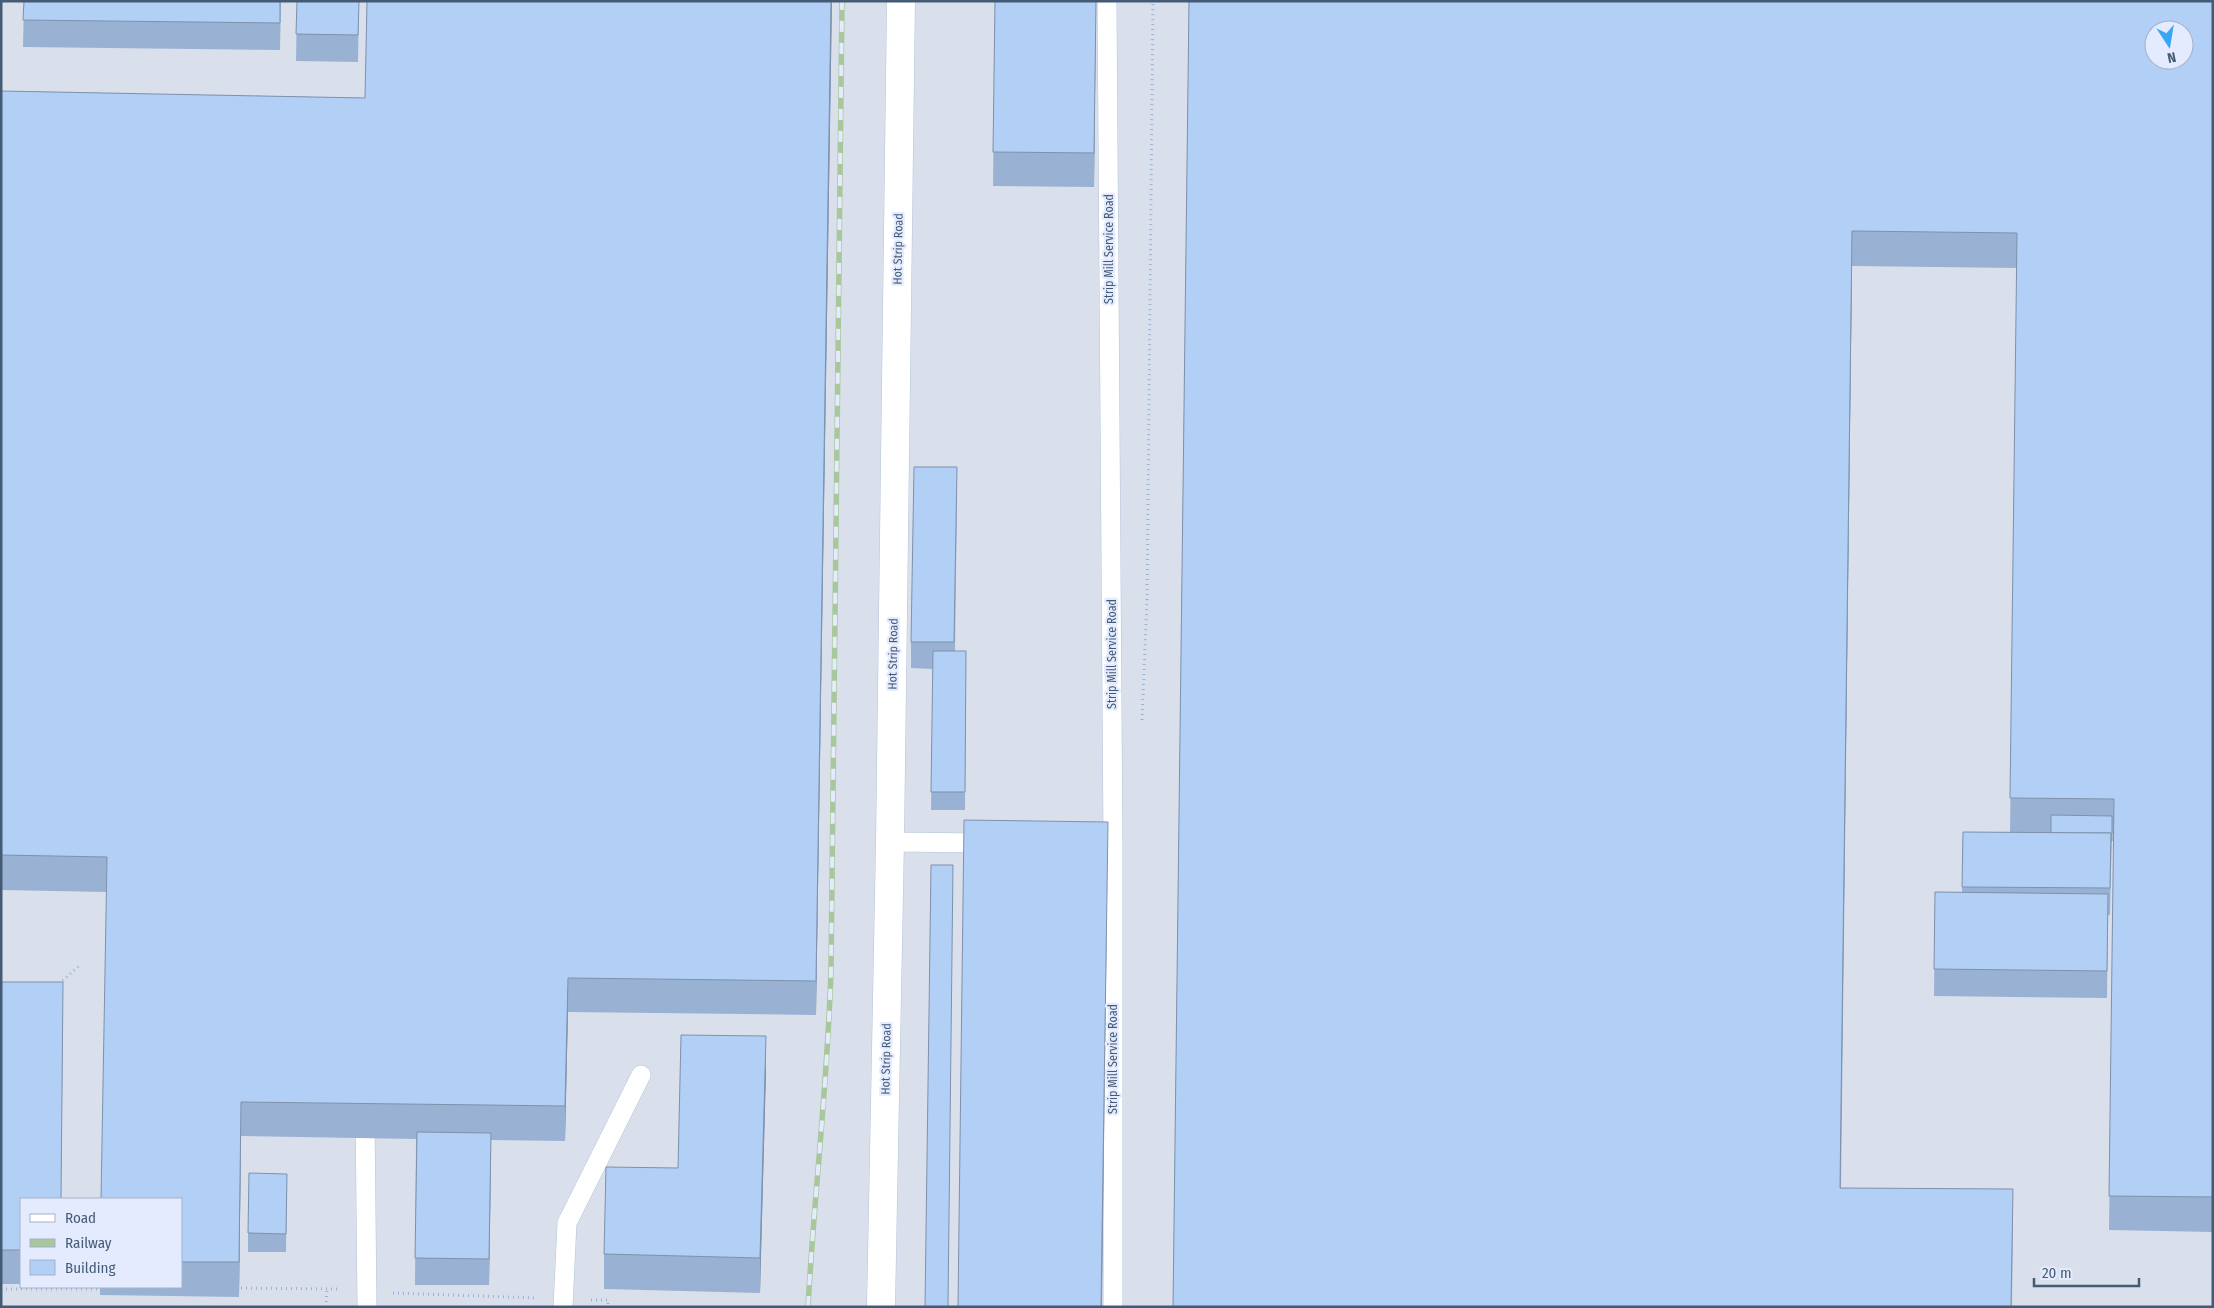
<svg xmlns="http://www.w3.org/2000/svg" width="2214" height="1308" font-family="'Fira Sans Condensed',sans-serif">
	<rect width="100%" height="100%" fill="#dde4fe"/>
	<!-- industrial -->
	<path fill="#dae0eb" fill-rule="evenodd" d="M 1,1 L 2213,1 L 2213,1307 L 1,1307 ZM 2154,30 L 2184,30 L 2184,60 L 2154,60 ZM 21,1199 L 181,1199 L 181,1287 L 21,1287 Z"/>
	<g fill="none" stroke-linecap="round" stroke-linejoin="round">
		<!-- service casing -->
		<g stroke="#b4c2dd" stroke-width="20">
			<g id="service">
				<path d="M 1107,1 L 1113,844 L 1113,1307"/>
				<path d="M 890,842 L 989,843"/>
				<path d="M 365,1113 L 367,1307"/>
				<path d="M 563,1307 L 567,1223 L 641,1075"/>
			</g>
		</g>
		<!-- minor casing -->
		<g stroke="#b4c2dd" stroke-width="29">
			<path id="minor" d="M 881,1307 L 890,842 L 901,1"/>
		</g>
		<!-- path -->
		<g stroke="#96b3da" stroke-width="3" stroke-dasharray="1 4" stroke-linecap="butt">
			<path d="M 1142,720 L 1147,600 L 1153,1"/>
			<path d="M 59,984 L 81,964"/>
			<path d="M 236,1288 L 340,1289"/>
			<path d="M 1,1289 L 105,1289"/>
			<path d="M 393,1293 L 537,1298"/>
			<path d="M 591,1300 L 608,1300 L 608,1307"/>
			<path d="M 326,1307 L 327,1288"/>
		</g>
		<!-- service -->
		<use href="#service" stroke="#fff" stroke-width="19"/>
		<!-- minor -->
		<use href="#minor" stroke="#fff" stroke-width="28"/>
		<!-- rail casing -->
		<g stroke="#a8c79c" stroke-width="5.5">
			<path id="rail" d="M 808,1307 C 814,1194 828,1082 831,969 L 842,1"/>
		</g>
		<!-- rail -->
		<use href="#rail" stroke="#e5ebff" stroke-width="4" stroke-dasharray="11" stroke-linecap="butt"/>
	</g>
	<!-- wall -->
	<g fill="#99b2d4">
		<path d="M 24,1 L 281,1 L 280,50 L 23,47 Z"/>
		<path d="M 297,1 L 359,1 L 358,62 L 296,61 Z"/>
		<path d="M 832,1 L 816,1015 L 568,1012 L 565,1141 L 491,1140 L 489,1285 L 415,1285 L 416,1139 L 241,1136 L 239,1297 L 100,1295 L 100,1287 L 181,1287 L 181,1199 L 106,892 L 1,890 L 1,91 L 365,98 Z"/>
		<path d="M 995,1 L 1096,1 L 1094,187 L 993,186 Z"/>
		<path d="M 1189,1 L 2213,1 L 2213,1232 L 2109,1230 L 2114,833 L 2112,833 L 2110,915 L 2108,915 L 2107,998 L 1934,996 L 1935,892 L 1962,893 L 1963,832 L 2010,832 L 2017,268 L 1852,266 L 1841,1188 L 2013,1224 L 2012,1307 L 1173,1307 Z"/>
		<path d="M 957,494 L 955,651 L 966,651 L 965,810 L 931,810 L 933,669 L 911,668 L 911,642 Z"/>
		<path d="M 1,982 L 63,1017 L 61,1199 L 21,1199 L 21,1284 L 1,1284 Z"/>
		<path d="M 766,1071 L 760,1293 L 604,1289 L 604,1254 L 678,1168 Z"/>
		<path d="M 287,1174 L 286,1252 L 248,1252 L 248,1233 Z"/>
	</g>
	<!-- shaded-wall -->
	<g fill="#7d91ac">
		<path d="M 831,1 L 832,1 L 816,1015 L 816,981 Z"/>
		<path d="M 1096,1 L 1094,187 L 1094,153 Z"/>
		<path d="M 1852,231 L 1852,266 L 1840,1223 L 1840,1188 Z"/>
		<path d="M 1108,822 L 1102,1307 L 1101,1307 Z"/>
		<path d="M 568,978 L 568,1012 L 565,1141 L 565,1106 Z"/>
		<path d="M 766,1036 L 766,1071 L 760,1293 L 760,1258 Z"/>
		<path d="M 241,1102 L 241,1136 L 239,1297 L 239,1262 Z"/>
		<path d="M 491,1133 L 491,1160 L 489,1285 L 489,1259 Z"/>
	</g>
	<!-- building -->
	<g fill="#b2cff6" stroke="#7d91ac" fill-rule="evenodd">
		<path d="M 24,1 L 280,1 L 280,23 L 23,20 Z"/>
		<path d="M 297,1 L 359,1 L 358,35 L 296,34 Z"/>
		<path d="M 367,1 L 831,1 L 816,981 L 568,978 L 565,1106 L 241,1102 L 239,1262 L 181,1262 L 181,1199 L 101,1199 L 107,857 L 1,855 L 1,91 L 365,98 Z"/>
		<path d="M 995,1 L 1096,1 L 1094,153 L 993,152 Z"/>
		<path d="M 1189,1 L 2213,1 L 2213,1197 L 2109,1196 L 2114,799 L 2010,798 L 2017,233 L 1852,231 L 1840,1188 L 2013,1189 L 2011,1307 L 1173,1307 ZM 2154,30 L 2184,30 L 2184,60 L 2154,60 Z"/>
		<path d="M 914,467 L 957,467 L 954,642 L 911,642 Z"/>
		<path d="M 933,651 L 966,651 L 965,792 L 931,792 Z"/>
		<path d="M 2051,815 L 2112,816 L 2112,841 L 2111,841 L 2111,833 L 2051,833 Z"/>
		<path d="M 964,820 L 1108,822 L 1101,1307 L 958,1307 Z"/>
		<path d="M 1963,832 L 2111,833 L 2110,888 L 1962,887 Z"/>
		<path d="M 931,865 L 953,865 L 948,1307 L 925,1307 Z"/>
		<path d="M 1935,892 L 2108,894 L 2107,971 L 1934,969 Z"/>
		<path d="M 1,982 L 63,982 L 61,1199 L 21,1199 L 21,1250 L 1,1250 Z"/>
		<path d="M 681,1035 L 766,1036 L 760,1258 L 604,1254 L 606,1167 L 678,1168 Z"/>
		<path d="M 417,1132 L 491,1133 L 489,1259 L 415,1258 Z"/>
		<path d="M 249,1173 L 287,1174 L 286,1234 L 248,1233 Z"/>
	</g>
	<g text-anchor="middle" stroke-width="4.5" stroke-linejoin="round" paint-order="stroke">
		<!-- street labels -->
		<g font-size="12" fill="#445b75" stroke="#e5ebff">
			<text transform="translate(898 249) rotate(-89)" y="4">Hot Strip Road</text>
			<text transform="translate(1109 249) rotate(-90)" y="4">Strip Mill Service Road</text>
			<text transform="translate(893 654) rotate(-89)" y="4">Hot Strip Road</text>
			<text transform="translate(1112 654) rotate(-90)" y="4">Strip Mill Service Road</text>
			<text transform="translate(886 1059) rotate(-89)" y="4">Hot Strip Road</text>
			<text transform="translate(1113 1059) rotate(-90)" y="4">Strip Mill Service Road</text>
		</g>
	</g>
	<!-- border -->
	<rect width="2214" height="1308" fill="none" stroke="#445b75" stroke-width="5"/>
	<!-- legend -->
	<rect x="20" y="1198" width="162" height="90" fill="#e5ebff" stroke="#a5b1c8"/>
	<rect x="30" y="1214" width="25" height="8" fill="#ffffff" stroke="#a5b1c8"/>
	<text x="65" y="1223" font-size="15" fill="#445b75">Road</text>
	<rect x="30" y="1239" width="25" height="8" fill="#a8c79c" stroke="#a5b1c8"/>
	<text x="65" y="1248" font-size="15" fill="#445b75">Railway</text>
	<rect x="30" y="1260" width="25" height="15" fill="#b2cff6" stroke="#a5b1c8"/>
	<text x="65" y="1273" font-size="15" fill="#445b75">Building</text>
	<!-- north arrow -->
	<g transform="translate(2169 45) rotate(168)"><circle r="24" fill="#e5ebff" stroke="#a5b1c8"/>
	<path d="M0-4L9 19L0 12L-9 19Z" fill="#36a7f4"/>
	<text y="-8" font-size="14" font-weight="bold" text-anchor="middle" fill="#445b75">N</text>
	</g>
	<!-- scale -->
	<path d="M2034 1278v8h105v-8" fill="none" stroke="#445b75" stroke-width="2.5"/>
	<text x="2042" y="1278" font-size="15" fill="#445b75" stroke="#e5ebff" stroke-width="4" paint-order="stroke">20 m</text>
</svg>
